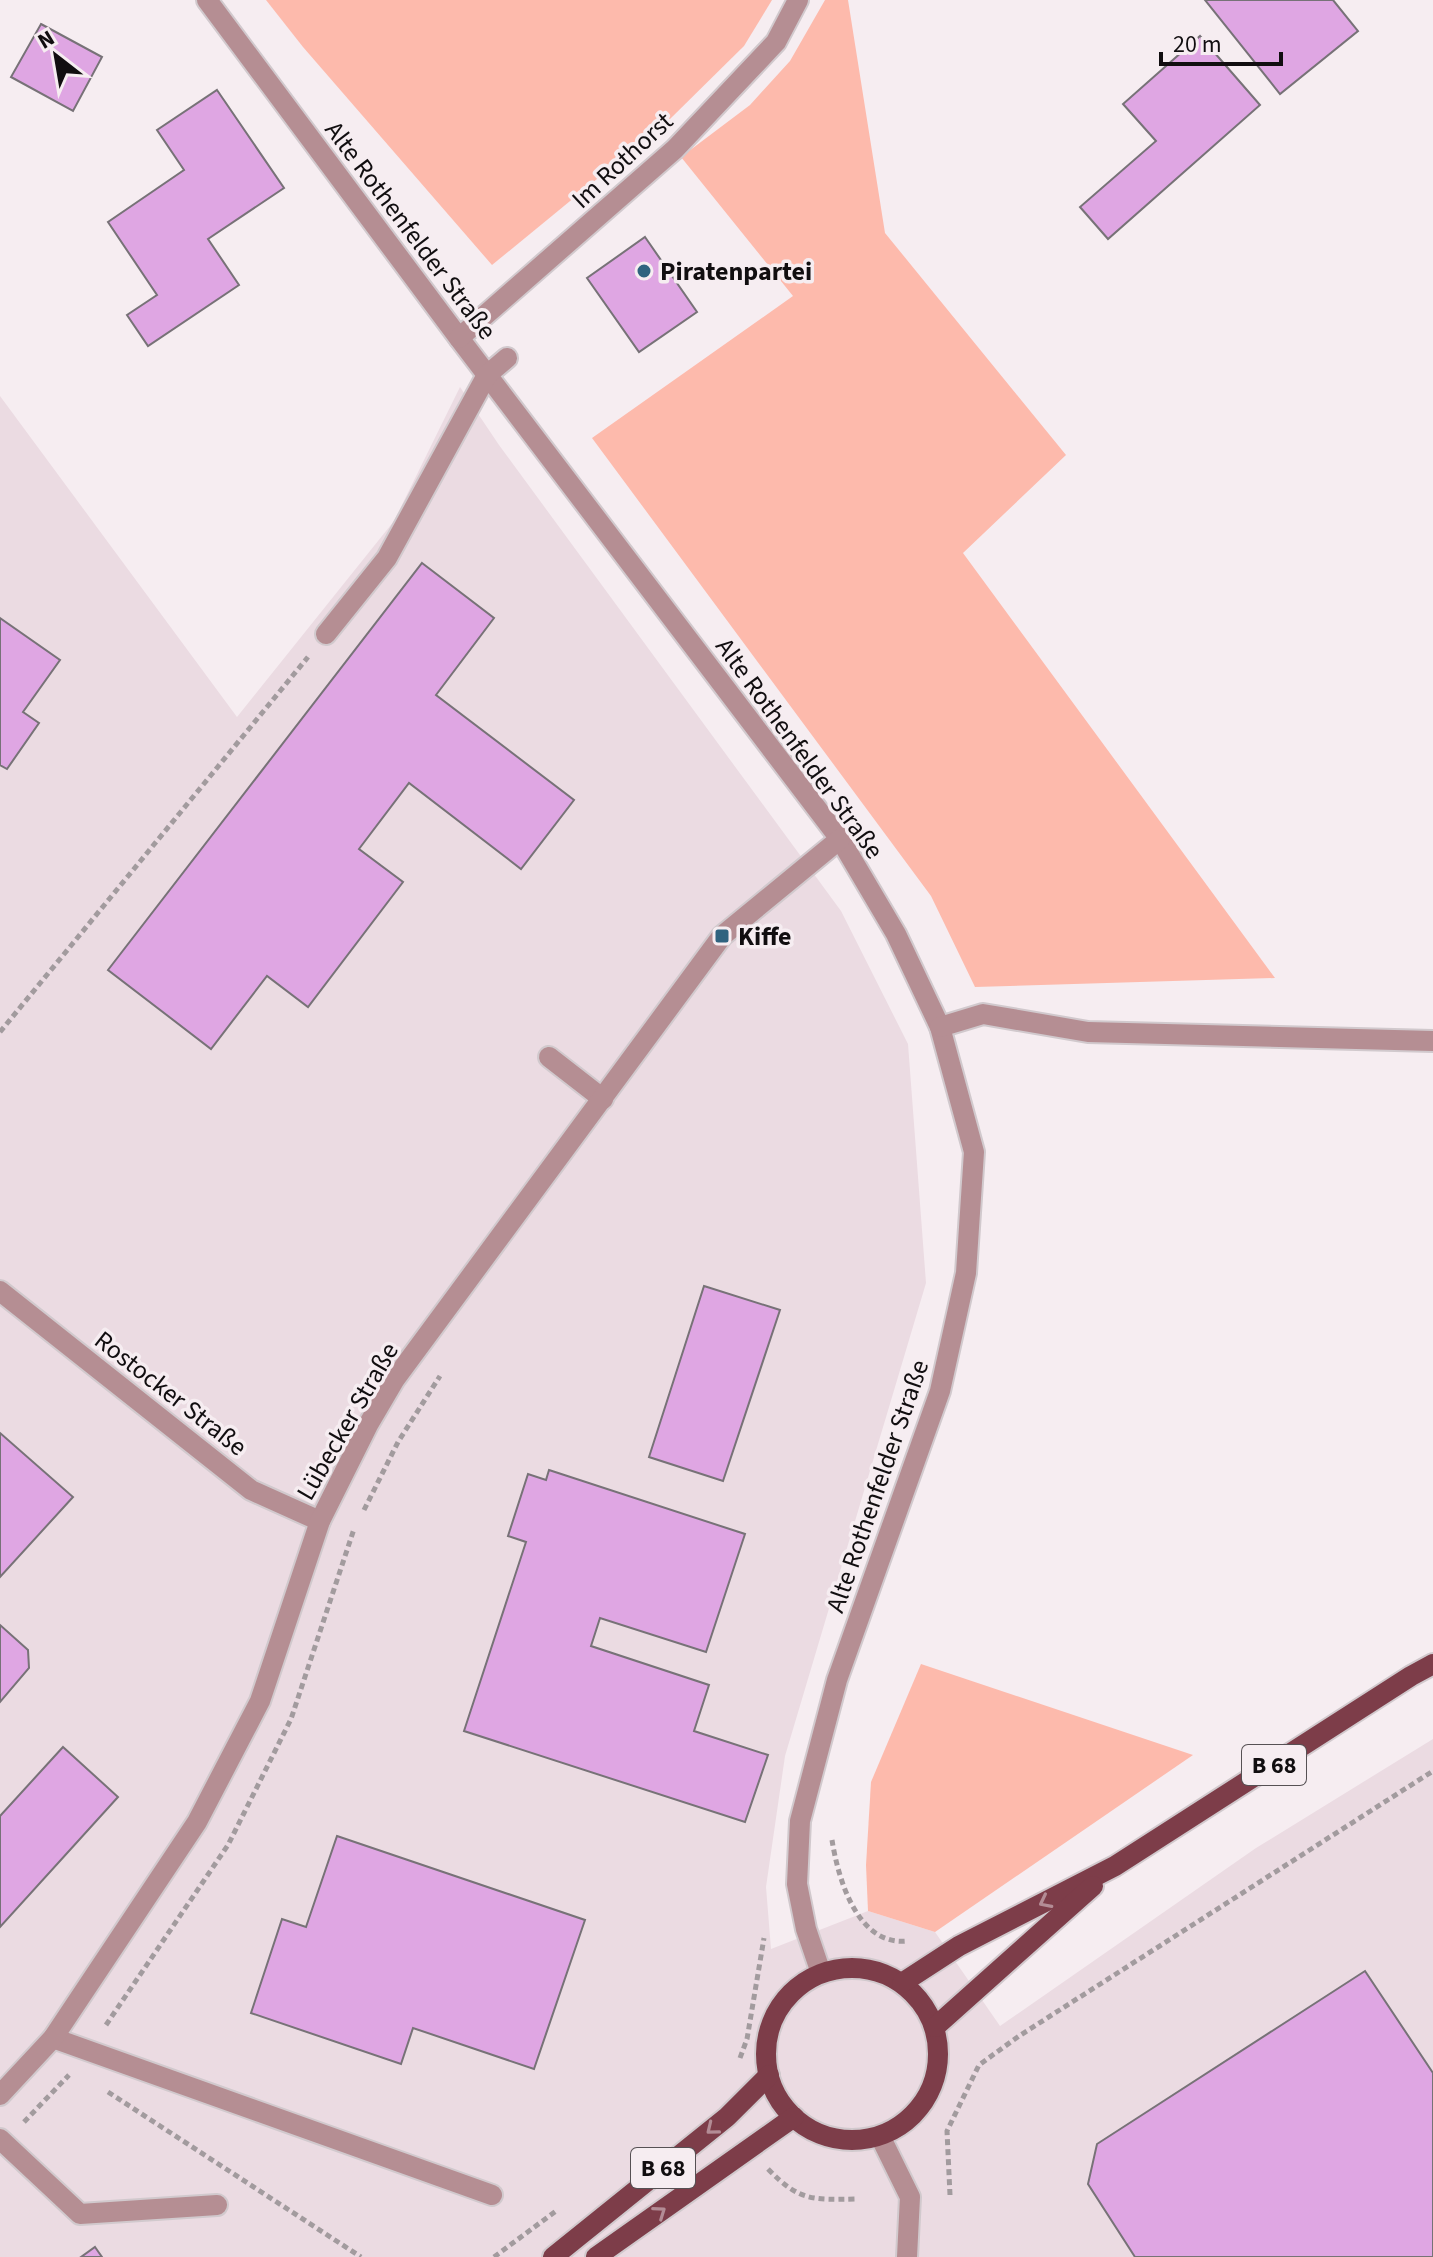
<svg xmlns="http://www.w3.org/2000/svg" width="1433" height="2257" font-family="'Source Sans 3',sans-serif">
	<rect width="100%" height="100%" fill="#f6edf1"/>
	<!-- built -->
	<path fill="#ebdbe2" d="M 460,387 L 499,445 L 841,911 L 908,1044 L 926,1283 L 785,1756 L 766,1887 L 771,1949 L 868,1911 L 935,1932 L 1000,2026 L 1256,1848 L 1433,1739 L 1433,2257 L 0,2257 L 0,396 L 237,717 L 394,521 Z"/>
	<!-- green -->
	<g fill="#fdbaac">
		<path d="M 266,0 L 772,0 L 744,46 L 670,119 L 492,265 L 303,47 Z"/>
		<path d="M 825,0 L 848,0 L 885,233 L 1066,455 L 963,553 L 1275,978 L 975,987 L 931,896 L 592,438 L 793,296 L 681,157 L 750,105 L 790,61 Z"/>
		<path d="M 921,1664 L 1193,1755 L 935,1932 L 868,1911 L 866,1865 L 871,1782 Z"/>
	</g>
	<!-- building -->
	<g fill="#dfa6e3" stroke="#777277" stroke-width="2">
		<path d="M 1205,0 L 1333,0 L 1358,31 L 1280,94 Z"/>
		<path d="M 41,24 L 102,57 L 73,111 L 11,77 Z"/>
		<path d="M 1200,36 L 1260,105 L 1108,239 L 1080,207 L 1156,141 L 1123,104 Z"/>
		<path d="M 217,90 L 284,188 L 208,239 L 239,285 L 148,346 L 127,315 L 157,295 L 108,222 L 184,170 L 157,130 Z"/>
		<path d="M 645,237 L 697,312 L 639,352 L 587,278 Z"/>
		<path d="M 422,563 L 494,618 L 436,695 L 574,800 L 521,869 L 409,783 L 359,849 L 403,882 L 308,1007 L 267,976 L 211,1049 L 108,970 Z"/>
		<path d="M 0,618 L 60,660 L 23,712 L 39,723 L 7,769 L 0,765 Z"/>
		<path d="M 704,1286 L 780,1310 L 723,1481 L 649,1457 Z"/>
		<path d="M 0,1433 L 73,1497 L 0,1577 Z"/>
		<path d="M 549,1470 L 745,1534 L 706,1652 L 600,1618 L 591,1646 L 709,1685 L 694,1731 L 768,1755 L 745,1822 L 464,1731 L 526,1542 L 508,1536 L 528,1474 L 546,1480 Z"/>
		<path d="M 0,1625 L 28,1650 L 29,1668 L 0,1702 Z"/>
		<path d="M 63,1747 L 118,1797 L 0,1927 L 0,1816 Z"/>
		<path d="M 337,1836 L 585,1920 L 534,2069 L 413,2028 L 401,2064 L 251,2013 L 282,1919 L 306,1927 Z"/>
		<path d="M 1365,1971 L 1433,2073 L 1433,2257 L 1135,2257 L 1088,2184 L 1097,2144 Z"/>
		<path d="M 95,2247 L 102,2257 L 81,2257 Z"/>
	</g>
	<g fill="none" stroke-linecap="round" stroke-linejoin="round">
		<!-- minor casing -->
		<g stroke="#d1c9cd" stroke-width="24">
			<g id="minor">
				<path d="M 207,0 L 459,338 L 840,839 L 896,934 L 940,1027 L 974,1152 L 966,1273 L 940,1391 L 837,1680 L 800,1821 L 797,1884 L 806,1929 L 821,1973"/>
				<path d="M 459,338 L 675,149 L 776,42 L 798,0"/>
				<path d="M 326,634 L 387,558 L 487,375 L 507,358"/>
				<path d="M 940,1027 L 983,1014 L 1088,1032 L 1433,1041"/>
				<path d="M 549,1057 L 603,1099"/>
				<path d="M 0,1291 L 251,1490 L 320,1521"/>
				<path d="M 53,2038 L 492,2195"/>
				<path d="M 0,2095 L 53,2038 L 197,1822 L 260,1701 L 320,1521 L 368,1425 L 395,1379 L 722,936 L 840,839"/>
				<path d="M 880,2136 L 910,2197 L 907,2257"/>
				<path d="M 0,2139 L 80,2214 L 217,2205"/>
			</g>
		</g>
		<!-- major casing -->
		<g stroke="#d1c9cd" stroke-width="24">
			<g id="major">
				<circle cx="852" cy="2054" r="86"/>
				<path d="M 902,1983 L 959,1946 L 1115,1866 L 1411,1676 L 1433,1664"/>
				<path d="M 935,2027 L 1093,1886"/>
				<path d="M 553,2257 L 727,2117 L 769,2075"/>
				<path d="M 596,2257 L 794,2117"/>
			</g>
		</g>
		<!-- path -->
		<g stroke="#a29b9e" stroke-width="5" stroke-dasharray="6 4" stroke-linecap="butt">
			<path d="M 0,1032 L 308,657"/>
			<path d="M 364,1510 L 398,1442 L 440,1376"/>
			<path d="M 832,1840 C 838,1878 857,1946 907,1941"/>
			<path d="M 106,2025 L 228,1845 L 291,1719 L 354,1529"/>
			<path d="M 740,2058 L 747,2039 L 764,1938"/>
			<path d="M 108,2092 L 361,2257"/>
			<path d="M 24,2122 L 69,2075"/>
			<path d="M 768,2169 C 799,2201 812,2200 856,2199"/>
			<path d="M 950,2195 L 947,2131 L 979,2065 L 1019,2036 L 1433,1771"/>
			<path d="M 494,2257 L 556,2211"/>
		</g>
		<!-- minor -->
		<use href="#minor" stroke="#b58e93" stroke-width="20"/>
		<!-- major -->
		<use href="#major" stroke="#7d3d49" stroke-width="20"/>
	</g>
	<!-- one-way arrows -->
	<defs><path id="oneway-chevron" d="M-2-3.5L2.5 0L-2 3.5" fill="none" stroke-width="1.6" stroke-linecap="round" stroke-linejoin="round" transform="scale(2)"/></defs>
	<g stroke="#b38c95">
		<use href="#oneway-chevron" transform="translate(1045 1902) rotate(153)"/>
		<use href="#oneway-chevron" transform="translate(712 2129) rotate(141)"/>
		<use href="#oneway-chevron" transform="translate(660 2212) rotate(-35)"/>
	</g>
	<!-- markers -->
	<g fill="#2f637f" stroke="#f6edf1" stroke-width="3">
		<circle cx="644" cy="271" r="8"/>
		<rect x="714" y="928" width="16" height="16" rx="4"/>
	</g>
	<g text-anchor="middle" stroke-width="7" stroke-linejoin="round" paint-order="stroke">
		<!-- shield labels -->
		<g fill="#f6edf1" stroke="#565154" stroke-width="2">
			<rect x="1242" y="1745" width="64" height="40" rx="6"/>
			<rect x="631" y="2148" width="64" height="40" rx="6"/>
		</g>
		<g font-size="24" font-weight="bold" fill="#110e10">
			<text x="1274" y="1773">B 68</text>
			<text x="663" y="2176">B 68</text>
		</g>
		<!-- street labels -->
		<g font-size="26" fill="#110e10" stroke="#f6edf1">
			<text transform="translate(622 160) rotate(-43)" y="9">Im Rothorst</text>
			<text transform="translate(411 230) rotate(53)" y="9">Alte Rothenfelder Straße</text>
			<text transform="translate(800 748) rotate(54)" y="9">Alte Rothenfelder Straße</text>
			<text transform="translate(171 1393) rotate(38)" y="9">Rostocker Straße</text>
			<text transform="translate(347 1421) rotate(-60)" y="9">Lübecker Straße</text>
			<text transform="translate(877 1486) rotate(-71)" y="9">Alte Rothenfelder Straße</text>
		</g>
		<!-- poi labels -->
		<g font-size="26" font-weight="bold" fill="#110e10" stroke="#f6edf1" text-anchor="start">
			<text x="660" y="280">Piratenpartei</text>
			<text x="738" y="945">Kiffe</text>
		</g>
	</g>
	<!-- north arrow -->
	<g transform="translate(56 56) rotate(329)" stroke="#f6edf1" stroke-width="6" paint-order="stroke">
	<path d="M0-6L14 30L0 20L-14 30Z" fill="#110e10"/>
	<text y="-12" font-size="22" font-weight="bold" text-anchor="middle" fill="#110e10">N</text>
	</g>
	<!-- scale -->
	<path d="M1161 52v12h120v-12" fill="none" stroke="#110e10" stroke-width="4"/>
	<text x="1173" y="52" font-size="24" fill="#110e10" stroke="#f6edf1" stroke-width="6" paint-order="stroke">20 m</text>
</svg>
